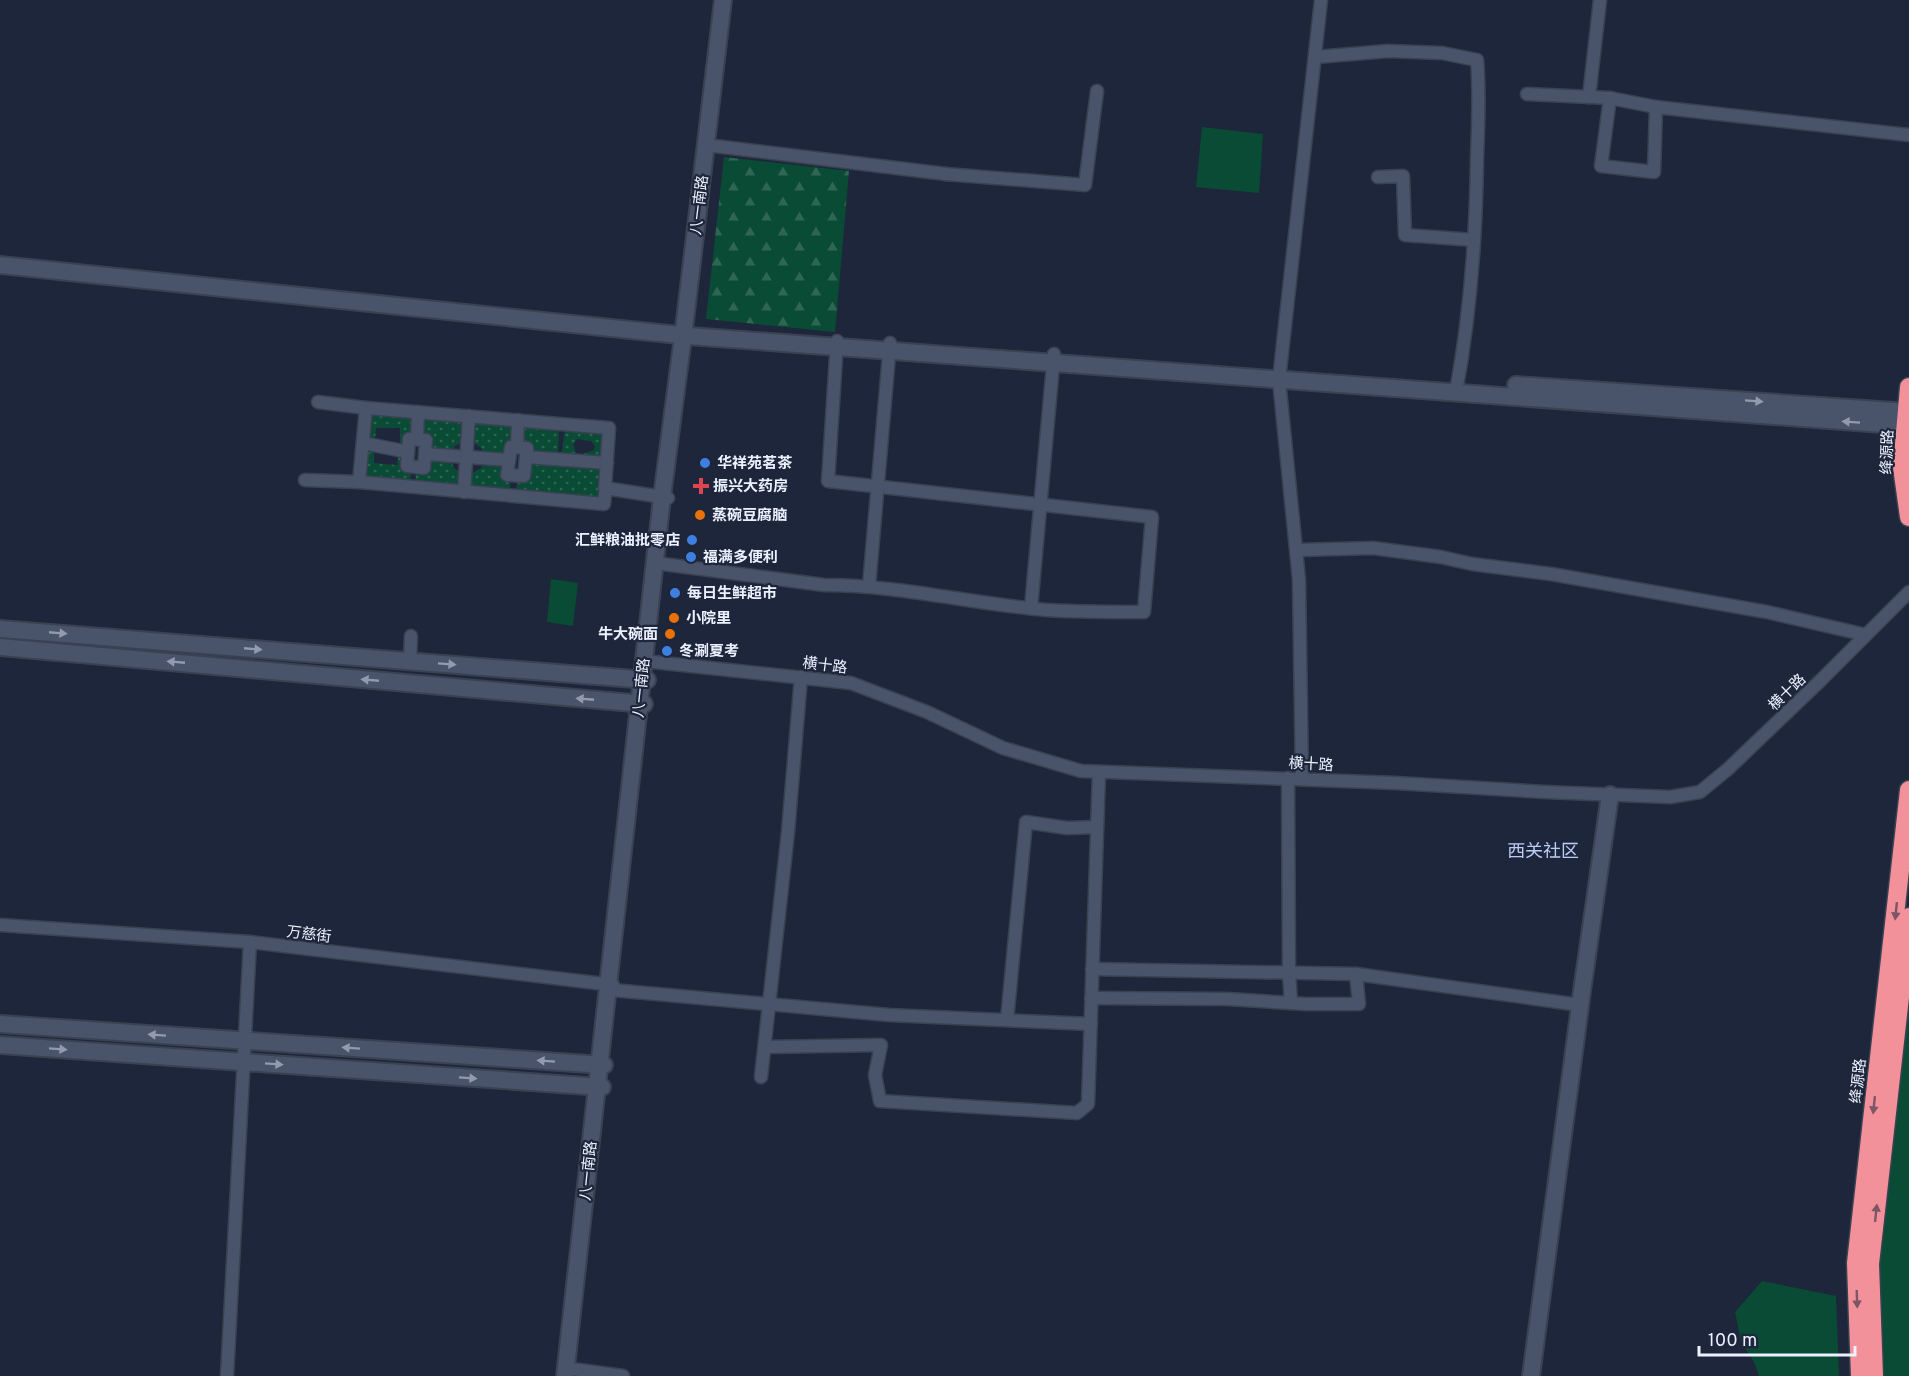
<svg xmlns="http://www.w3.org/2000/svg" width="1909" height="1376" font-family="Overpass,'Noto Sans SC',sans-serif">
	<defs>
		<pattern id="grass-dots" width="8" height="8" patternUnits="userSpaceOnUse" patternTransform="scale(1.5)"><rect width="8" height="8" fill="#0a4b35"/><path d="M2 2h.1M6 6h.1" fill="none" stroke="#2e6553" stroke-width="1.8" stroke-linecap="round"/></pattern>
		<pattern id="forest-firs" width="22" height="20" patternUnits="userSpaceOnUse" patternTransform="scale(1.5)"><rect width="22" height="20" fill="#0a4b35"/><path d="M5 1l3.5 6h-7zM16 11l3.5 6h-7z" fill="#2e6553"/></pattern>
	</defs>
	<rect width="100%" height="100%" fill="#1d263a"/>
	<!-- grass -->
	<g fill="url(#grass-dots)">
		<path d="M 371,412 L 416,414 L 415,437 L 400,450 L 400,428 L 376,428 L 375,442 L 368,441 Z"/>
		<path d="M 421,414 L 467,418 L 466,440 L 455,446 L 451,454 L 428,452 L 420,437 Z"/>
		<path d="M 471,419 L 516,423 L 508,457 L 485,457 C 483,448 479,445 471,442 Z"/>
		<path d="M 522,423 L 559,426 L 558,456 L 529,454 L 519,445 Z"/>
		<path d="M 565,428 L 603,430 L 602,460 L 583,459 L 583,454 L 594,450 L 595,446 L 591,441 L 577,439 L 573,444 L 576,453 L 580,454 L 580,459 L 561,457 Z"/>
		<path d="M 367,447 L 374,448 L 374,463 L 397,465 L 399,454 L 406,454 L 412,469 L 410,481 L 365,479 Z"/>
		<path d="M 427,456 L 450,458 L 454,468 L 460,472 L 461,488 L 415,485 L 416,470 Z"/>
		<path d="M 529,461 L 600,464 L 598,500 L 516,493 L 517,479 Z"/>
		<path d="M 485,462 L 506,463 L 510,479 L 510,493 L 467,488 L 469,475 L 481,468 Z"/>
	</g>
	<!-- forest -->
	<path fill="url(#forest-firs)" d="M 724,157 L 849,171 L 835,332 L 706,319 Z"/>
	<!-- park -->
	<g fill="#0a4b35">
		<path d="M 1202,127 L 1263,134 L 1259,193 L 1196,187 Z"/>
		<path d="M 551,579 L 578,583 L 573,626 L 547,622 Z"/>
		<path d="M 1909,973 L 1909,1376 L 1879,1376 L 1875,1261 Z"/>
		<path d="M 1762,1281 L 1836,1296 L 1839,1376 L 1759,1376 L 1755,1364 L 1741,1341 L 1735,1312 Z"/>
	</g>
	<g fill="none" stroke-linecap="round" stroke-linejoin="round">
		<!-- street casing -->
		<g stroke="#394152" stroke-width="15">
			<g id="street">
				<path d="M 1316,57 L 1388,51 L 1442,53 L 1477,60 C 1480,93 1478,126 1477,160 C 1476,238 1470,316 1456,392"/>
				<path d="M 1527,94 L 1610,98 L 1601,166 L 1654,172 L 1656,107 L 1909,135"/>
				<path d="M 1589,97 L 1600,0"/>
				<path d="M 1610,98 L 1656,107"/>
				<path d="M 706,145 L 946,174"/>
				<path d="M 945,174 L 1085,185 L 1097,91"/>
				<path d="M 1378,177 L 1403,176 L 1405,235 L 1474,240"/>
				<path d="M 318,402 L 366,408"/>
				<path d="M 417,439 L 418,412"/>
				<path d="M 363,443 L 408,452"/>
				<path d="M 517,447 L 518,420"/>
				<path d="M 425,454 L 424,468 L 407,466 L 409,439 L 426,440 L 425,454 L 509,460 L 511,447 L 527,448 L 526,457 L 607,463"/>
				<path d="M 509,460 L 507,475 L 524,476 L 526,457"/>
				<path d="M 305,480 L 359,482"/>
				<path d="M 606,485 L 604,504 L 359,482 L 366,408 L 609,428 L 605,488 L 662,497 L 668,498"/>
				<path d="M 464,492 L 469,416"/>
				<path d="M 1297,550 L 1373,548 L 1441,557 L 1472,564 L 1551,574 L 1767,612 L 1866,635"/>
				<path d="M 655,563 L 824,585 C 899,585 973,604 1047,610 C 1079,612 1112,612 1144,612 L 1152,517 L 828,481 L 837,341"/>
				<path d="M 869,586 L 890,343"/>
				<path d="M 1031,608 L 1054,354"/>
				<path d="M 410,661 L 411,636"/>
				<path d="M 644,661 L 851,683 L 927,712 L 1003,748 L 1081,771 L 1396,783 L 1545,792 L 1670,797 L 1700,792 L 1728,769 L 1820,681 L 1909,592"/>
				<path d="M 1288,778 L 1289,972 L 1291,1003"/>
				<path d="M 1302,779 L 1299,580 L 1279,380 L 1321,0"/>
				<path d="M 0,925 L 250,942 L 613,985"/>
				<path d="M 1092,969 L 1356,974"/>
				<path d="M 612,990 L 889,1015 L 1091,1024"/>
				<path d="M 1091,998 L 1228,999 L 1306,1004 L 1359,1004 L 1356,974 L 1580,1005"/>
				<path d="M 1007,1020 L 1026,822 L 1067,828 L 1097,827"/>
				<path d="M 765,1047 L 881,1045 L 875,1075 L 880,1101 L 1077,1113 L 1088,1104 L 1099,772"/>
				<path d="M 761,1077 L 788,832 L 801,677"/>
				<path d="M 572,1369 L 623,1376"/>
				<path d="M 227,1376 L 250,942"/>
			</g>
		</g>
		<!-- secondary casing -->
		<g stroke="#394152" stroke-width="20">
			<g id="secondary">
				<path d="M 0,265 L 689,336 L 1909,426"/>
				<path d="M 1516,385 L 1909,412"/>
				<path d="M 0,629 L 647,680"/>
				<path d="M 0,647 L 644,704"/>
				<path d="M 0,1024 L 604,1065"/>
				<path d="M 0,1045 L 602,1087"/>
				<path d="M 565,1376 L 662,497 L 684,329 L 723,0"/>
				<path d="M 1531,1376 L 1582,991 L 1610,795"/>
			</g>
		</g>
		<!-- highway casing -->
		<g stroke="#394152" stroke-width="21">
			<g id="highway">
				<path d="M 1909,387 L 1902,467 L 1909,517"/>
				<path d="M 1860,1376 L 1856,1263 L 1909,790"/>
				<path d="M 1874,1376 L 1870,1264 L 1909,917"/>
			</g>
		</g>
		<!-- street -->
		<use href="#street" stroke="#49536a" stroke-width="12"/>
		<!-- secondary -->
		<use href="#secondary" stroke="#49536a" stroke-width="16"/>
		<!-- highway -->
		<use href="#highway" stroke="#f3919a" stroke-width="18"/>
	</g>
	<!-- one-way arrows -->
	<defs><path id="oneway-solid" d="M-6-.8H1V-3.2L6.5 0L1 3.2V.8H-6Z" transform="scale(1.5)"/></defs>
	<g fill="#929aad">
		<use href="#oneway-solid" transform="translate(1754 401) rotate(4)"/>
		<use href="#oneway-solid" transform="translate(1851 422) rotate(-176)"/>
		<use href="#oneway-solid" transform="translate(58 633) rotate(5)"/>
		<use href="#oneway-solid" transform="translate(253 649) rotate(5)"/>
		<use href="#oneway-solid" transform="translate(176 662) rotate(-175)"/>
		<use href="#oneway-solid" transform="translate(447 664) rotate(4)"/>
		<use href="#oneway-solid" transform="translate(370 680) rotate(-175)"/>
		<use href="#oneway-solid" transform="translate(585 699) rotate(-175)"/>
		<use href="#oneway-solid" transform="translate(157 1035) rotate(-176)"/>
		<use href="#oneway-solid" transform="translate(351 1048) rotate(-176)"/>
		<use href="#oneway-solid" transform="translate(58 1049) rotate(4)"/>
		<use href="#oneway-solid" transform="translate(546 1061) rotate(-176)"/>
		<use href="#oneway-solid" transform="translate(274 1064) rotate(4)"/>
		<use href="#oneway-solid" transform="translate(468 1078) rotate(4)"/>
	</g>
	<g fill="#7d5665">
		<use href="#oneway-solid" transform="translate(1896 911) rotate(96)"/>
		<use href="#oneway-solid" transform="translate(1874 1105) rotate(96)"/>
		<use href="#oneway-solid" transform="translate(1876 1213) rotate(-84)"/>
		<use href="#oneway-solid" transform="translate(1857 1299) rotate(88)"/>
	</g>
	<!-- markers -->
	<g fill="#3f7fe0" stroke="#1d263a" stroke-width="2">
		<circle cx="705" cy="463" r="6"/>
		<circle cx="692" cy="540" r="6"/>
		<circle cx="691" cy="557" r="6"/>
		<circle cx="675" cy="593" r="6"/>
		<circle cx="667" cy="651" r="6"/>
	</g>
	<path fill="#e0444e" stroke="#1d263a" stroke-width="2" d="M698 477h6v6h6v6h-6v6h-6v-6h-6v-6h6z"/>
	<g fill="#e8710a" stroke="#1d263a" stroke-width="2">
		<circle cx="700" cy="515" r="6"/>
		<circle cx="674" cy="618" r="6"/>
		<circle cx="670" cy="634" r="6"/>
	</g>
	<g text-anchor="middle" stroke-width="4.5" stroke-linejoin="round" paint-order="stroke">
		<!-- street labels -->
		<g font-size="15" fill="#ebf1ff" stroke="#1d263a">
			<text transform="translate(699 205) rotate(-83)" y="5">八一南路</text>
			<text transform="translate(1887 452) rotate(-88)" y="5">绛源路</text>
			<text transform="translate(825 665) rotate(7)" y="5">横十路</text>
			<text transform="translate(641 688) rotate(-84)" y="5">八一南路</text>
			<text transform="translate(1787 692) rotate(-44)" y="5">横十路</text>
			<text transform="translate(1311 764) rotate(3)" y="5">横十路</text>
			<text transform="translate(309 934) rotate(7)" y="5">万慈街</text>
			<text transform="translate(1858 1081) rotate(-84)" y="5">绛源路</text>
			<text transform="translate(588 1171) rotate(-84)" y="5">八一南路</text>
		</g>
		<!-- poi labels -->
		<g font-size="15" font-weight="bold" fill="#ebf1ff" stroke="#1d263a" text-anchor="start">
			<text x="717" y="468">华祥苑茗茶</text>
			<text x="713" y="491">振兴大药房</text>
			<text x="712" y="520">蒸碗豆腐脑</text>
			<text x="680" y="545" text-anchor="end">汇鲜粮油批零店</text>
			<text x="703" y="562">福满多便利</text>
			<text x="687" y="598">每日生鲜超市</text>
			<text x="686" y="623">小院里</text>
			<text x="658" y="639" text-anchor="end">牛大碗面</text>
			<text x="679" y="656">冬涮夏考</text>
		</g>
		<!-- quarter labels -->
		<g font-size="18" fill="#bbcbf4" stroke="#1d263a">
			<text x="1543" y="857">西关社区</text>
		</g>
	</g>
	<!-- scale -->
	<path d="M1699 1346v9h156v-9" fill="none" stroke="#ebf1ff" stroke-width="3"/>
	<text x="1708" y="1346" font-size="18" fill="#ebf1ff" stroke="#1d263a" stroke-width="4.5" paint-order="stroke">100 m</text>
</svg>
